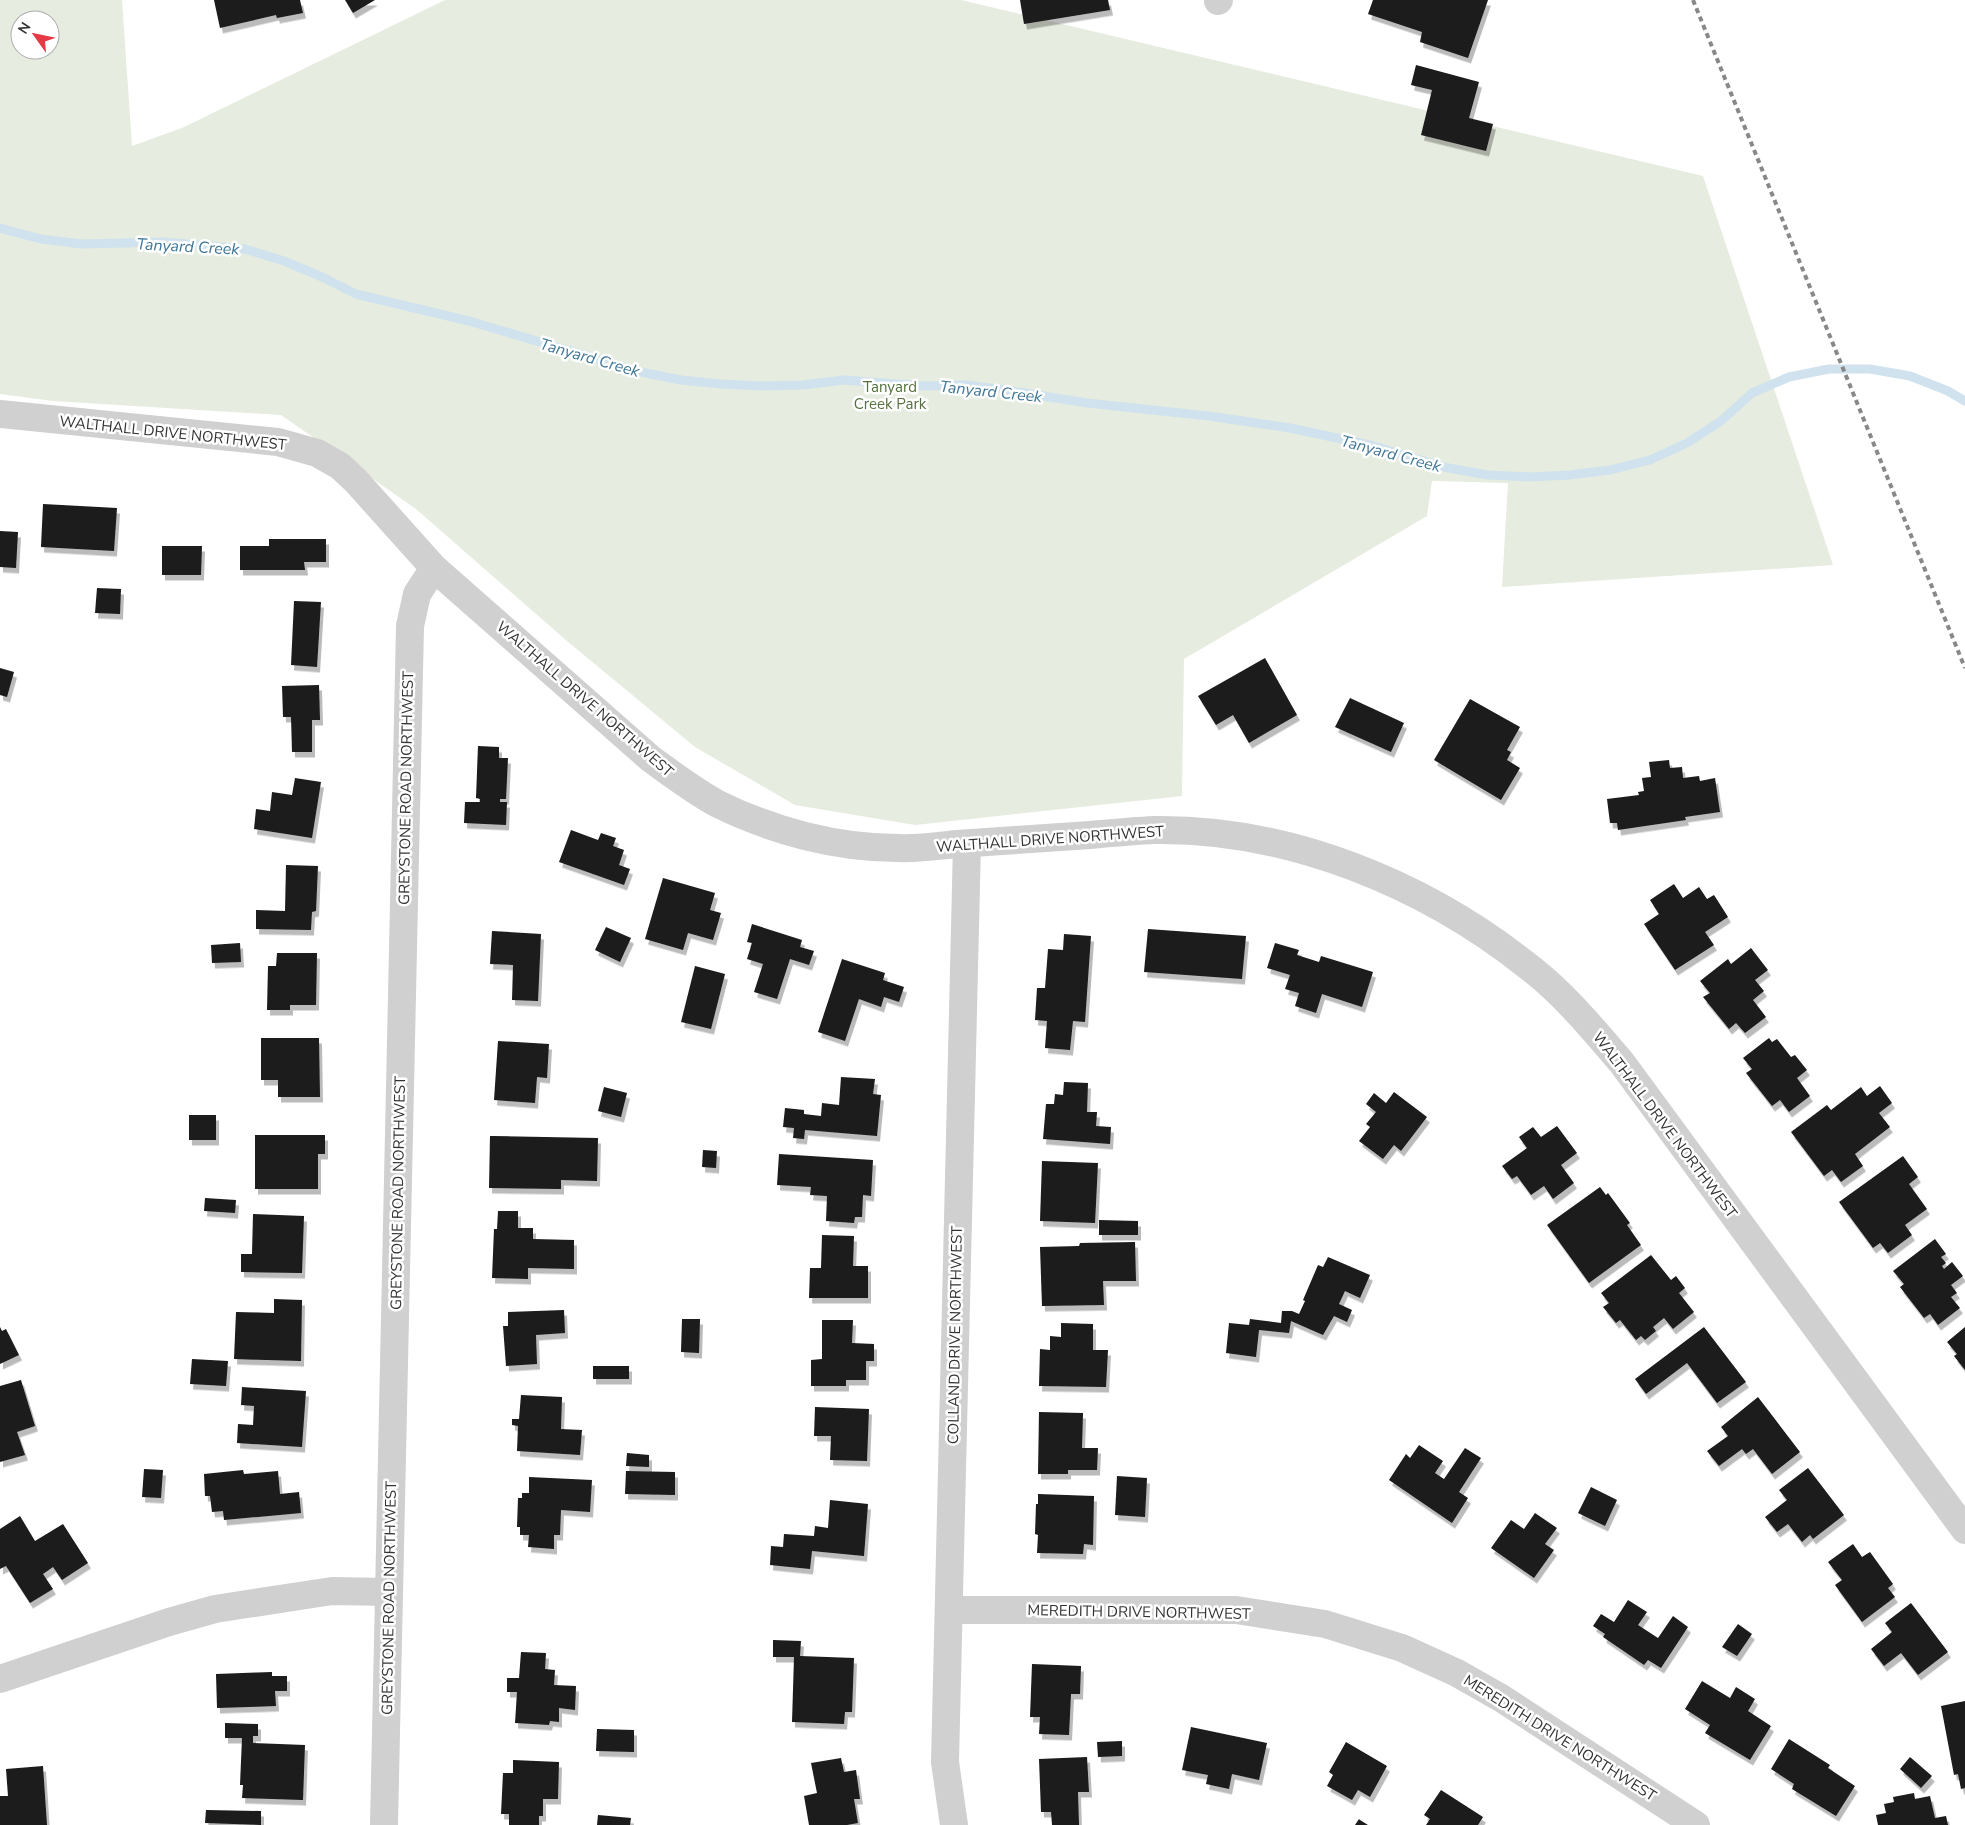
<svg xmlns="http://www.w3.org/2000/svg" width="1965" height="1825" font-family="'Nunito Sans',sans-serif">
	<defs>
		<filter id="shadow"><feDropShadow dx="3" dy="5.5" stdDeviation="0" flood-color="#0004"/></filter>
	</defs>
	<rect width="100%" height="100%" fill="#fff"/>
	<!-- green -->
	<path fill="#e6ecdf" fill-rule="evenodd" d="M 0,0 L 122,0 L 132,146 L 182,128 L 445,0 L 961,0 L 1703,176 L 1833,565 L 1502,587 L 1508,483 L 1432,481 L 1427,516 L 1184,659 L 1182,796 L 915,825 L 795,805 L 695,747 L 567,641 L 416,509 L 281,415 L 53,401 L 0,394 ZM 20,20 L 50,20 L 50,50 L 20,50 Z"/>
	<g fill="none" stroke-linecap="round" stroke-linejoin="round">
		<!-- stream -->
		<path stroke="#cfe2ee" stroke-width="9" d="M 0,228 L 41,239 L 82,244 L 164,242 L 245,249 L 284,261 L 322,277 L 356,294 L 469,321 L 641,372 L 681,380 L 721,384 L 762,386 L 803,385 L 844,380 L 925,386 L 966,385 L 1006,390 L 1087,403 L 1209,416 L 1290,428 L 1370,445 L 1448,468 L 1488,475 L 1529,477 L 1570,475 L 1610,470 L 1650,460 L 1687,443 L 1721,421 L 1752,393 L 1789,377 L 1829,369 L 1870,369 L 1910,376 L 1948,391 L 1965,401"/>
	</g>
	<!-- building -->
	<g fill="#1a1a1a" filter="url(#shadow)">
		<path d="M 214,0 L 300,0 L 303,13 L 277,18 L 276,15 L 220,28 Z"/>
		<path d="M 345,0 L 375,0 L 353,13 Z"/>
		<path d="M 1020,0 L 1108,0 L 1110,10 L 1024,24 Z"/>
		<path d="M 1373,0 L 1488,0 L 1468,58 L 1420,42 L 1422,32 L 1368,14 Z"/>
		<path d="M 1416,65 L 1479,82 L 1469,118 L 1493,124 L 1486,151 L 1421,135 L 1432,90 L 1411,85 Z"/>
		<path d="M 43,504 L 117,508 L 114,551 L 41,547 Z"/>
		<path d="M 0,531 L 18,532 L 16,568 L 0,567 Z"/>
		<path d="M 269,539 L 326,539 L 326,562 L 304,562 L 305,570 L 240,570 L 240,546 L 269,546 Z"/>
		<path d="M 162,546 L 202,546 L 201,575 L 162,575 Z"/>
		<path d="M 97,588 L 121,589 L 120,614 L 95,613 Z"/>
		<path d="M 294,601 L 321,602 L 317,667 L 291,665 Z"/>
		<path d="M 1265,658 L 1297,715 L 1249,743 L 1233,715 L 1216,725 L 1198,696 Z"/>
		<path d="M 0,668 L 14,672 L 7,697 L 0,695 Z"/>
		<path d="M 319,685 L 320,720 L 312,720 L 312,752 L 292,752 L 291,717 L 283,717 L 282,686 Z"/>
		<path d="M 1350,698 L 1404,723 L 1391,752 L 1335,727 Z"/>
		<path d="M 1470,699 L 1520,727 L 1507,750 L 1511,752 L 1507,760 L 1520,768 L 1501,800 L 1434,760 Z"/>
		<path d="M 478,746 L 499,747 L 499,758 L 508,758 L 506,799 L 500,799 L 500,802 L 507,802 L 506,825 L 464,823 L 465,802 L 480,802 L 480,799 L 476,798 Z"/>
		<path d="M 1669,760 L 1670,768 L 1682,767 L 1683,778 L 1699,776 L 1700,781 L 1715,778 L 1720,812 L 1685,817 L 1686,820 L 1618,830 L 1617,823 L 1610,823 L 1607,799 L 1639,795 L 1638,792 L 1644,791 L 1642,778 L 1651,777 L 1649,762 Z"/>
		<path d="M 295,778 L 321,782 L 312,838 L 254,829 L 256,809 L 270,811 L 272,792 L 292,795 Z"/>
		<path d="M 571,830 L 598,840 L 601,833 L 616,838 L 613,846 L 624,850 L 619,865 L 630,869 L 624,885 L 559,862 Z"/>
		<path d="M 286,865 L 318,866 L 316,911 L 312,912 L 311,930 L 256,929 L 256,910 L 285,911 Z"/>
		<path d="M 663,878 L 715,893 L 710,910 L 721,913 L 713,940 L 688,933 L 683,950 L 645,939 Z"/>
		<path d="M 1674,884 L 1683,898 L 1699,887 L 1707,899 L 1714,895 L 1728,917 L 1705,932 L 1714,945 L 1675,970 L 1644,924 L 1659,914 L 1650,900 Z"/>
		<path d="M 752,924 L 802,940 L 800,947 L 814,951 L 809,965 L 790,959 L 777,999 L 754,992 L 763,964 L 747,959 L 752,943 L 747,942 Z"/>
		<path d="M 606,927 L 631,938 L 620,962 L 595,950 Z"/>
		<path d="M 1148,929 L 1246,936 L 1242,979 L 1144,972 Z"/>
		<path d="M 492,931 L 541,934 L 538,1001 L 512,1000 L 513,965 L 490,964 Z"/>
		<path d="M 1064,934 L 1091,936 L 1085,1022 L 1073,1021 L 1070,1050 L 1045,1048 L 1047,1021 L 1035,1020 L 1037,988 L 1045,988 L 1048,949 L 1063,950 Z"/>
		<path d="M 240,943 L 241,962 L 212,963 L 211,945 Z"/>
		<path d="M 1275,943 L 1299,950 L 1297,955 L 1319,962 L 1321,956 L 1373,972 L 1362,1007 L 1322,994 L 1316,1013 L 1295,1006 L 1299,993 L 1285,989 L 1290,975 L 1267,968 Z"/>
		<path d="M 1751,948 L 1768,970 L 1755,980 L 1764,991 L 1753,1000 L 1766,1017 L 1745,1033 L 1736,1023 L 1729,1029 L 1703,997 L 1710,993 L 1700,981 L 1728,959 L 1731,964 Z"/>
		<path d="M 277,953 L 317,953 L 316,1005 L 290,1005 L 290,1010 L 267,1010 L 268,966 L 276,966 Z"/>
		<path d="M 842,959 L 885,973 L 883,980 L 904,987 L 899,1002 L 884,997 L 881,1007 L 859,999 L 845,1041 L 818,1032 Z"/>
		<path d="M 695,966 L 725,974 L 711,1029 L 681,1022 Z"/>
		<path d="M 261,1038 L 319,1038 L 320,1097 L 278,1097 L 278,1080 L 261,1080 Z"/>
		<path d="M 1769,1038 L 1772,1042 L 1777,1039 L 1791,1057 L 1795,1055 L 1807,1070 L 1797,1078 L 1810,1096 L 1789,1112 L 1780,1100 L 1772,1106 L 1746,1073 L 1752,1069 L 1743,1058 Z"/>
		<path d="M 498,1041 L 549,1044 L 547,1078 L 537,1077 L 535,1103 L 494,1100 Z"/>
		<path d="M 841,1077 L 875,1079 L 873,1094 L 881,1095 L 877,1136 L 805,1130 L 804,1139 L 793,1138 L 794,1128 L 783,1127 L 785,1108 L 804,1110 L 804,1114 L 821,1116 L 822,1103 L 839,1105 Z"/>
		<path d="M 1064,1082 L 1088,1083 L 1087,1112 L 1097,1112 L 1096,1126 L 1111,1127 L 1110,1144 L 1043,1139 L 1046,1104 L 1054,1104 L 1055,1094 L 1063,1095 Z"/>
		<path d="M 1880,1086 L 1892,1103 L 1879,1113 L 1890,1127 L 1855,1154 L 1863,1166 L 1841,1182 L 1832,1170 L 1824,1176 L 1791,1132 L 1827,1105 L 1831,1110 L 1861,1087 L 1867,1096 Z"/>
		<path d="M 604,1087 L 627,1093 L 621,1117 L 598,1111 Z"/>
		<path d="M 1394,1092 L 1427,1117 L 1401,1151 L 1394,1145 L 1383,1159 L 1359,1141 L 1370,1127 L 1366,1124 L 1376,1112 L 1366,1104 L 1374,1093 L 1386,1103 Z"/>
		<rect x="189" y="1115" width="27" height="25"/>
		<path d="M 1557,1126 L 1577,1153 L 1561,1165 L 1574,1183 L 1553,1199 L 1544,1186 L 1531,1195 L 1517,1176 L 1512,1179 L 1502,1166 L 1527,1148 L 1519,1137 L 1533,1127 L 1541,1137 Z"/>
		<path d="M 255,1135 L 325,1135 L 325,1154 L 318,1154 L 318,1189 L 255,1189 Z"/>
		<path d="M 490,1136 L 598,1138 L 597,1181 L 561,1180 L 561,1189 L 489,1188 Z"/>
		<path d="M 703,1150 L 717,1151 L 716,1168 L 702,1167 Z"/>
		<path d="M 779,1154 L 873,1160 L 871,1196 L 863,1195 L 862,1217 L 855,1217 L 854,1223 L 826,1221 L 827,1196 L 810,1195 L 811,1187 L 777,1185 Z"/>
		<path d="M 1903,1156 L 1918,1177 L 1909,1184 L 1927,1209 L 1905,1225 L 1912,1235 L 1888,1253 L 1880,1243 L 1873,1248 L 1839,1202 Z"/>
		<path d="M 1042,1161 L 1098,1163 L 1095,1223 L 1040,1221 Z"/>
		<path d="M 1600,1187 L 1606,1195 L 1608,1193 L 1630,1223 L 1627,1225 L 1641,1245 L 1589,1283 L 1547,1225 Z"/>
		<path d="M 205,1198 L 236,1200 L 235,1213 L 204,1211 Z"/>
		<path d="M 498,1211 L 518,1211 L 518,1228 L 533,1228 L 533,1239 L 574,1240 L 574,1269 L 528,1268 L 528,1279 L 492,1278 L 494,1229 L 497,1229 Z"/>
		<path d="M 253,1214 L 304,1216 L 302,1273 L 241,1272 L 241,1254 L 252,1254 Z"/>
		<path d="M 1099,1220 L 1138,1221 L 1138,1235 L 1099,1235 Z"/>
		<path d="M 822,1235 L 854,1236 L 853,1266 L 868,1266 L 868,1298 L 809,1298 L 810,1268 L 821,1268 Z"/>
		<path d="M 1935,1239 L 1946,1254 L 1941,1257 L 1946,1263 L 1942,1266 L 1944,1269 L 1952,1262 L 1963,1276 L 1951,1285 L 1957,1293 L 1951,1297 L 1960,1308 L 1938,1325 L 1930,1314 L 1924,1318 L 1900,1287 L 1904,1284 L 1893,1271 Z"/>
		<path d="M 1135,1242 L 1136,1281 L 1103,1281 L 1104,1305 L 1042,1306 L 1040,1247 L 1079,1246 L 1080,1243 Z"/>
		<path d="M 1651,1255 L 1671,1280 L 1676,1276 L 1685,1288 L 1679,1293 L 1694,1312 L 1673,1329 L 1664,1318 L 1653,1327 L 1656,1331 L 1645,1340 L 1641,1336 L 1636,1340 L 1620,1320 L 1616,1323 L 1603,1307 L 1609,1303 L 1601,1293 Z"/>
		<path d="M 1328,1257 L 1370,1275 L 1360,1298 L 1345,1291 L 1339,1304 L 1352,1310 L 1347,1322 L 1334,1316 L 1323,1335 L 1291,1321 L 1289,1333 L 1259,1330 L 1256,1357 L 1226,1353 L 1229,1323 L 1249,1325 L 1250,1319 L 1281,1323 L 1282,1311 L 1292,1311 L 1299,1314 L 1305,1301 L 1303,1300 L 1318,1265 L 1323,1267 Z"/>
		<path d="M 274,1299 L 302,1300 L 301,1361 L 234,1359 L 236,1312 L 274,1313 Z"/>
		<path d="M 564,1310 L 565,1333 L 536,1335 L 537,1364 L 506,1366 L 503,1326 L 508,1326 L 508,1312 Z"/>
		<path d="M 682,1319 L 700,1319 L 699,1353 L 681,1352 Z"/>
		<path d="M 822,1320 L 853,1320 L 852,1343 L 874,1344 L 874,1361 L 866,1361 L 866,1380 L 846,1380 L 846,1386 L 811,1386 L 811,1360 L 822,1359 Z"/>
		<path d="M 1061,1323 L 1093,1324 L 1093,1350 L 1108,1350 L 1106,1387 L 1039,1386 L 1040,1349 L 1050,1350 L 1050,1336 L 1061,1337 Z"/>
		<path d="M 0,1327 L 2,1331 L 6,1329 L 19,1355 L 0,1364 Z"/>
		<path d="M 1704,1327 L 1746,1382 L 1717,1403 L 1687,1363 L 1646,1394 L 1635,1379 Z"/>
		<path d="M 1965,1327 L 1965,1370 L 1954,1356 L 1957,1354 L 1947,1342 Z"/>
		<path d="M 192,1359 L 228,1361 L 226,1386 L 190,1384 Z"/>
		<rect x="593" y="1366" width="36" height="13"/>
		<path d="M 21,1380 L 35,1426 L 17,1432 L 25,1455 L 0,1462 L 0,1386 Z"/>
		<path d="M 242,1387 L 306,1391 L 302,1447 L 237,1443 L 238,1424 L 253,1425 L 254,1406 L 241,1405 Z"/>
		<path d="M 521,1395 L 562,1397 L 561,1429 L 582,1430 L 580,1455 L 517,1451 L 518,1426 L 512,1425 L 512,1419 L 519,1419 Z"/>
		<path d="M 1758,1397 L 1800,1452 L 1772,1474 L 1753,1449 L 1746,1454 L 1742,1449 L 1719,1466 L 1707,1451 L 1728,1436 L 1721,1427 Z"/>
		<path d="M 815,1407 L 869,1409 L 867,1461 L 830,1460 L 831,1436 L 814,1436 Z"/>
		<path d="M 1039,1412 L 1083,1413 L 1082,1448 L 1098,1448 L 1097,1470 L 1068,1470 L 1068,1474 L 1038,1474 Z"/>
		<path d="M 1419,1445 L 1443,1461 L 1435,1473 L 1444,1479 L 1465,1448 L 1481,1458 L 1459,1492 L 1468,1498 L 1452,1523 L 1389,1480 L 1406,1454 L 1410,1458 Z"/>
		<path d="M 627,1453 L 649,1455 L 649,1467 L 626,1466 Z"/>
		<path d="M 1808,1468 L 1844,1515 L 1813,1539 L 1810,1535 L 1802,1542 L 1788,1524 L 1777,1532 L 1765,1517 L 1787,1500 L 1779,1490 Z"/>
		<path d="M 144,1469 L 163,1470 L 161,1498 L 142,1497 Z"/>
		<path d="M 243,1470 L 244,1474 L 278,1471 L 280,1494 L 299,1492 L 301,1513 L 224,1520 L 223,1511 L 212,1512 L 210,1496 L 205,1496 L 204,1474 Z"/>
		<path d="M 626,1471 L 675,1472 L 675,1495 L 625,1494 Z"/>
		<path d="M 1117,1476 L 1147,1478 L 1145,1517 L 1115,1515 Z"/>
		<path d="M 529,1477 L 592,1480 L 590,1512 L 561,1510 L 560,1535 L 554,1535 L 554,1549 L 528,1547 L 529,1535 L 520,1535 L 520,1527 L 517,1527 L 518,1498 L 522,1498 L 522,1493 L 529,1493 Z"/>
		<path d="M 1591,1487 L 1617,1500 L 1605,1526 L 1578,1513 Z"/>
		<path d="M 1038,1494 L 1094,1496 L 1093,1545 L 1084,1544 L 1083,1554 L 1037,1553 L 1038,1535 L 1035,1534 L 1036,1504 L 1038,1504 Z"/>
		<path d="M 830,1500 L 868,1504 L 864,1556 L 812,1551 L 810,1569 L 770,1565 L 771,1546 L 783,1547 L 784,1534 L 814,1536 L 815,1526 L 828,1528 Z"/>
		<path d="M 1535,1513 L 1557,1528 L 1545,1544 L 1554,1550 L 1534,1578 L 1491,1548 L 1511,1520 L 1524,1529 Z"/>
		<path d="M 20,1516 L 35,1541 L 63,1524 L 88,1563 L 62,1580 L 53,1567 L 43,1574 L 53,1589 L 30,1603 L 6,1566 L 0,1569 L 0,1529 Z"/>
		<path d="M 1853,1544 L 1862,1557 L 1870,1552 L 1893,1584 L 1888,1588 L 1895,1597 L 1862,1622 L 1835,1585 L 1842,1580 L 1828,1562 Z"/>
		<path d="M 1628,1600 L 1647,1612 L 1638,1625 L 1658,1638 L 1673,1616 L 1688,1627 L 1661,1668 L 1648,1660 L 1644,1665 L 1603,1637 L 1605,1634 L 1593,1626 L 1601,1614 L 1614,1622 Z"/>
		<path d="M 1911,1603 L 1948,1652 L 1918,1675 L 1901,1653 L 1884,1666 L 1871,1649 L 1892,1632 L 1885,1623 Z"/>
		<path d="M 1738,1624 L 1752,1634 L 1737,1656 L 1722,1647 Z"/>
		<path d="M 773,1640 L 801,1641 L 800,1656 L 854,1658 L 852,1712 L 845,1712 L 844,1724 L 792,1722 L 794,1657 L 773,1657 Z"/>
		<path d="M 521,1652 L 546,1653 L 545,1669 L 555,1670 L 554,1685 L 576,1686 L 575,1710 L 559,1708 L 559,1722 L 550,1721 L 549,1725 L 515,1723 L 517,1692 L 507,1692 L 507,1678 L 519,1678 Z"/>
		<path d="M 1032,1664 L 1081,1666 L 1080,1694 L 1071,1694 L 1069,1735 L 1039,1734 L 1040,1717 L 1030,1717 Z"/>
		<path d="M 272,1672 L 272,1676 L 287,1676 L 287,1691 L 275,1691 L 276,1706 L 217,1708 L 216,1674 Z"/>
		<path d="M 1702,1681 L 1730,1698 L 1736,1687 L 1755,1699 L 1748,1711 L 1771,1726 L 1750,1760 L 1705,1733 L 1710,1725 L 1685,1709 Z"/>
		<path d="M 1965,1701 L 1965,1788 L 1961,1789 L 1958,1774 L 1954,1775 L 1941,1706 Z"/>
		<path d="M 225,1723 L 258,1724 L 258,1736 L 253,1736 L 253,1743 L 305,1745 L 303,1800 L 242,1798 L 243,1785 L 240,1785 L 242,1738 L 225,1738 Z"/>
		<path d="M 1191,1727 L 1267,1743 L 1259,1780 L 1232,1774 L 1229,1789 L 1206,1784 L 1208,1775 L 1182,1770 Z"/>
		<path d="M 597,1729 L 634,1730 L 634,1752 L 596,1751 Z"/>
		<path d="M 1789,1739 L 1830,1765 L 1828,1768 L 1855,1786 L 1836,1816 L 1792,1789 L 1794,1784 L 1771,1769 Z"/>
		<path d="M 1122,1741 L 1122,1756 L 1098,1757 L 1097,1742 Z"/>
		<path d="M 1346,1742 L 1387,1766 L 1370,1797 L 1358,1790 L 1352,1800 L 1327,1786 L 1333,1775 L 1329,1772 Z"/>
		<path d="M 1087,1757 L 1089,1792 L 1078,1792 L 1079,1825 L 1052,1825 L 1051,1812 L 1041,1812 L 1039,1759 Z"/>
		<path d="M 1910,1757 L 1932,1776 L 1921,1788 L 1900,1769 Z"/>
		<path d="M 841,1758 L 844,1772 L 856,1770 L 860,1799 L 854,1799 L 858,1823 L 847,1825 L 809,1825 L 804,1796 L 817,1793 L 811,1763 Z"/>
		<path d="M 513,1760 L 559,1762 L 558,1799 L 543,1799 L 543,1816 L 539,1816 L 539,1825 L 509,1825 L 509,1814 L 501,1814 L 503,1773 L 513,1773 Z"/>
		<path d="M 43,1766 L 47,1825 L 0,1825 L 0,1796 L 8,1796 L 6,1769 Z"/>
		<path d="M 1441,1790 L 1483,1817 L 1478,1825 L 1426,1825 L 1430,1819 L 1424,1815 Z"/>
		<path d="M 1914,1793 L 1915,1799 L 1930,1796 L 1935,1818 L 1946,1816 L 1948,1825 L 1878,1825 L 1876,1815 L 1886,1813 L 1884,1804 L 1894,1802 L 1893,1797 Z"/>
		<path d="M 206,1810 L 261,1811 L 261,1825 L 205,1823 Z"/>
		<path d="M 598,1815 L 631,1818 L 630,1825 L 597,1825 Z"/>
		<path d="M 1359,1819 L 1360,1820 L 1368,1825 L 1355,1825 Z"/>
	</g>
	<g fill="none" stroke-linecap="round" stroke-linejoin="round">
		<!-- minor -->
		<g stroke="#d0d0d0" stroke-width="28">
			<path d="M 1218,1 L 1219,0"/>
			<path d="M 0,414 L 278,442 L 317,453 L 340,466 L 356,481 L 434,568 L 651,759 C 673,775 694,791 718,804 C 773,831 836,848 898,848 C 918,849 938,846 957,844 C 1001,841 1046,838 1090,835 C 1112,833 1133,831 1154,830 C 1289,828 1425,884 1529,967 C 1564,994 1593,1029 1622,1063 L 1965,1530"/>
			<path d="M 949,1610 L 1236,1610 L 1325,1624 L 1402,1648 L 1457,1673 L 1501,1698 L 1696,1825"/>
			<path d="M 0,1679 L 169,1622 L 215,1609 L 332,1591 L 389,1592"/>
			<path d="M 384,1825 L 410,626 L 417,594 L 434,568"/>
			<path d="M 954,1825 L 945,1762 L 967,844"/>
		</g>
		<!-- rail -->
		<path stroke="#888" stroke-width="4" stroke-dasharray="5 4" stroke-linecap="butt" d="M 1693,0 L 1965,668"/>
	</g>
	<g text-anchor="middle" stroke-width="5" stroke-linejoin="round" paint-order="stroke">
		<!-- park labels -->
		<g font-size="15" fill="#56703f" stroke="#fff">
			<text x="890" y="392">Tanyard<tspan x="890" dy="17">Creek Park</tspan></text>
		</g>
		<!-- street labels -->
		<g font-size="15" fill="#333" stroke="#fff">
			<text transform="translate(173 433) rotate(6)" y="5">WALTHALL DRIVE NORTHWEST</text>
			<text transform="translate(585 699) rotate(41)" y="5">WALTHALL DRIVE NORTHWEST</text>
			<text transform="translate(406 788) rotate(-89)" y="5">GREYSTONE ROAD NORTHWEST</text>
			<text transform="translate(1050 839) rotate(-4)" y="5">WALTHALL DRIVE NORTHWEST</text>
			<text transform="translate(1665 1125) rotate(53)" y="5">WALTHALL DRIVE NORTHWEST</text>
			<text transform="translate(398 1193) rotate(-89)" y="5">GREYSTONE ROAD NORTHWEST</text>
			<text transform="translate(955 1335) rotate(-89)" y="5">COLLAND DRIVE NORTHWEST</text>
			<text transform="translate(389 1598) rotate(-89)" y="5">GREYSTONE ROAD NORTHWEST</text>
			<text transform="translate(1139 1612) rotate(1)" y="5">MEREDITH DRIVE NORTHWEST</text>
			<text transform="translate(1560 1738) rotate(32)" y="5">MEREDITH DRIVE NORTHWEST</text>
		</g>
		<!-- water labels -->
		<g font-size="16" font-style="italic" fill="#3f7597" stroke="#fff">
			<text transform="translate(188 246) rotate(3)" y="6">Tanyard Creek</text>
			<text transform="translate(590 357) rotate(16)" y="6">Tanyard Creek</text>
			<text transform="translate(991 391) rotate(6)" y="6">Tanyard Creek</text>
			<text transform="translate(1391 453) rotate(15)" y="6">Tanyard Creek</text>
		</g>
	</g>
	<!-- north arrow -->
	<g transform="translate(35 35) rotate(303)"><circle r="24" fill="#ffffff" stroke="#adadad"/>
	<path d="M0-4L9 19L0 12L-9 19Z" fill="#e63946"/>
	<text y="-8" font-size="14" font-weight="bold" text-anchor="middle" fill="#333333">N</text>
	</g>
</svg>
